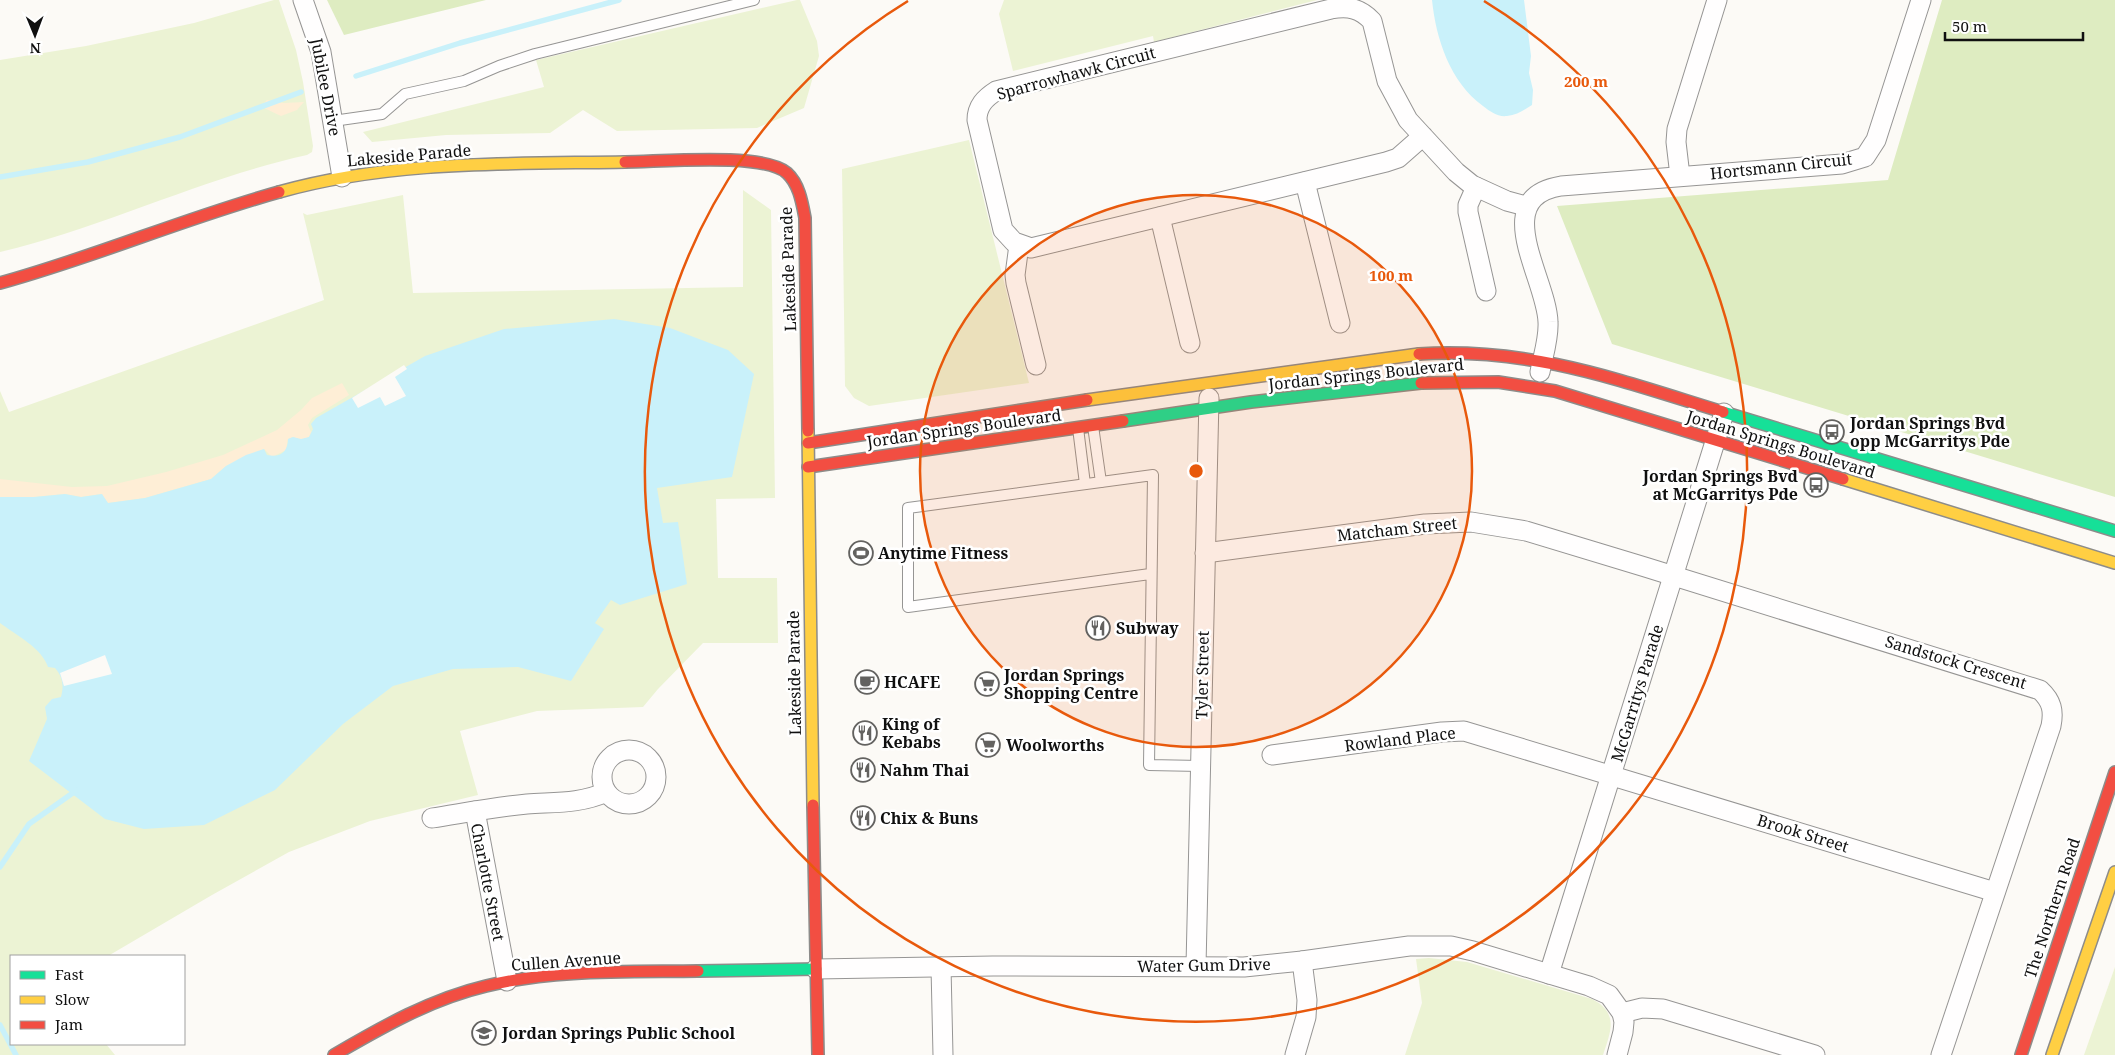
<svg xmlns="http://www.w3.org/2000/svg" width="2115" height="1055" font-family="'Noto Serif',serif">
	<rect width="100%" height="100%" fill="#fcfaf6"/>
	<!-- green -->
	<g fill="#ecf3d4">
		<path d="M 274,0 L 279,0 L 296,50 L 303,82 L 313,146 L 312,152 L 307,155 C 202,178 105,227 0,252 L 0,60 L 86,46 L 194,23 Z"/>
		<path d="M 797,0 L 800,0 L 817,41 L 819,56 L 804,108 L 757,128 L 617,131 L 583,110 L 550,133 L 446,135 L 372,142 L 363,132 L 544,87 L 536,60 Z"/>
		<path d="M 1004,0 L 1317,0 L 1154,42 L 1153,36 L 1013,71 L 999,14 Z"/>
		<path d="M 969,140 L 1029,383 L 869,406 L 854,398 L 845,386 L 842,169 Z"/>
		<path d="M 743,190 L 771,210 L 775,498 L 716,499 L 718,578 L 777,578 L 778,643 L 703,643 L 658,689 L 643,707 L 537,711 L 460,731 L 478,795 L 370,821 L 289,852 L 212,895 L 108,956 L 11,956 L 11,1044 L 106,1044 L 115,1055 L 0,1055 L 0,391 L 9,412 L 324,300 L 303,213 L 307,215 L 403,195 L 413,293 L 743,287 Z"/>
		<path d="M 1429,958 L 1467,962 L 1592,999 C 1619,1013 1611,1031 1603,1055 L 1405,1055 L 1422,1003 L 1416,959 Z"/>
		<path d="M 2115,967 L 2115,1055 L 2084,1055 Z"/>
	</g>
	<!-- forest -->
	<g fill="#deecc1">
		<path d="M 327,0 L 486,0 L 344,35 Z"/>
		<path d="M 1942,0 L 2115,0 L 2115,497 L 1612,344 L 1557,206 L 1888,180 Z"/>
	</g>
	<!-- sand -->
	<g fill="#feeed6">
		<path d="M 267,100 L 284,103 L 304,102 L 297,110 L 281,116 L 264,108 L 264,103 Z"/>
		<path d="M 342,383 L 349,395 L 312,418 L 308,425 L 311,432 L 309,437 L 301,440 L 293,437 L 288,439 L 286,450 L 272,457 L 264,449 L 226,466 L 211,479 L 145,498 L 108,503 L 101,494 L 81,497 L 65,494 L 34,497 L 0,497 L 0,479 L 72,487 L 107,486 L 166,472 L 223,455 L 277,430 L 301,410 L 312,398 Z"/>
	</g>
	<!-- water -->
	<g fill="#c9f1fa">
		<path d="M 1432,0 L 1524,0 L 1531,56 L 1529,73 L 1533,90 L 1532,105 C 1524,110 1517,115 1507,116 C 1497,117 1491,112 1483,106 C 1450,82 1436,39 1432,0 Z"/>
		<path d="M 614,319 L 670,328 L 728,350 L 754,374 L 732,477 L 657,488 L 663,523 L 678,522 L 687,584 L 620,605 L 611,600 L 595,623 L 604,629 L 571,681 L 518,667 L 453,669 L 393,686 L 343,724 L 275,790 L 204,825 L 144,829 L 105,819 L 29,761 L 47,719 L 45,707 L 52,699 L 61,697 C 64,686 63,677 55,668 L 48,667 C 42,648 16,635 0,623 L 0,497 L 34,497 L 65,494 L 81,497 L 102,494 L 108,503 L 145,498 L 211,479 L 226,466 L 246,455 L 264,449 L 267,455 C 280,458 288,452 288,439 L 293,437 L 301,439 L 309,437 L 313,429 L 311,424 L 316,418 L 425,356 L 504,329 Z"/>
	</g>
	<!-- pier -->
	<g fill="#fcfaf6">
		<path d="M 404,365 L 407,369 L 395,377 L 406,396 L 385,406 L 380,397 L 358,408 L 352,398 Z"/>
		<path d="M 105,655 L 112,674 L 64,686 L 60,673 Z"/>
	</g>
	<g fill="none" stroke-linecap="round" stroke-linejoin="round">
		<!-- stream -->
		<g stroke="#c9f1fa" stroke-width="5.5">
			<path d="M 356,76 L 460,43 L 619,0"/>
			<path d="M 0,177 L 88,162 L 180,137 L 301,92"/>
			<path d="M 0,867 L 29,824 L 77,790"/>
			<path d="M 0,1025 L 16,1055"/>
		</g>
		<!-- lane casing -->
		<g stroke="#969594" stroke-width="12">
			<g id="lane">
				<path d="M 333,121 L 382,114 L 405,94 L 464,81 L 499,66 L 535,54 L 754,0"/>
				<path d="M 1093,426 L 1101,482"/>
				<path d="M 1078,428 L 1085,484"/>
				<path d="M 1150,574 L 908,607 L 908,508 L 1153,475 L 1149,765 L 1200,766"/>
			</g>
		</g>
		<!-- street casing -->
		<g stroke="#969594" stroke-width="21">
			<g id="street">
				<path d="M 303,0 L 321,52 L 342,177"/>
				<path d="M 1423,136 L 1398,158 L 1386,162 L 1031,248 L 1014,242 L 1003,230 L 977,120 C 977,106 985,98 996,91 L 1331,9 C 1348,6 1360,8 1372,21 L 1387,81 L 1408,120 L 1456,172 L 1472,185 L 1507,201 L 1526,206"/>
				<path d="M 1680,176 L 1676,142 L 1677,129 L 1717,0"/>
				<path d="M 1305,182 L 1340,323"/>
				<path d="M 1476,187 L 1468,205 L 1468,212 L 1486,291"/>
				<path d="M 1160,217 L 1190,343"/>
				<path d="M 1019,245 L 1015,275 L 1016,283 L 1036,365"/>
				<path d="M 1540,372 C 1543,356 1549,338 1548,322 C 1547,279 1488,198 1561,186 L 1842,164 L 1865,157 L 1876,140 L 1921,0"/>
				<path d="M 1205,553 L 1425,524 L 1471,522 L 1526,531 L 1645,567 L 2040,690 C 2052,701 2054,711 2051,726 L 1941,1055"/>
				<circle cx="629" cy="777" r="27"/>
				<path d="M 1272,755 L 1442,732 L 1464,731 L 1995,892"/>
				<path d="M 475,811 L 507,981"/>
				<path d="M 432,818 C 464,813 495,807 527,804 C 555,802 580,804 606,792"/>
				<path d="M 1196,966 L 1209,398"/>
				<path d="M 941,967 L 943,1055"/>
				<path d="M 816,969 L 993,966 L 1244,967 L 1302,961 L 1409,946 L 1451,946 L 1473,951 L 1589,986 L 1609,995 L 1622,1013 L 1624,1022 L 1623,1032 L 1617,1055"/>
				<path d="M 1549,974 L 1724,413"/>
				<path d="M 1622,1013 L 1642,1008 L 1663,1009 L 1815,1055"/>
				<path d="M 1295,1055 L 1306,1017 L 1307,1000 L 1302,961"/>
			</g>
		</g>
		<!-- fast casing -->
		<g stroke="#8d8c8a" stroke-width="14">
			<g id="fast">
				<path d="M 1723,412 L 2115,531"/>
				<path d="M 1123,421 L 1251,402 L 1421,383"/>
				<path d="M 698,971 L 816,969"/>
			</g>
		</g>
		<!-- slow casing -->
		<g stroke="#8d8c8a" stroke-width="14">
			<g id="slow">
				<path d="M 279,192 C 392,160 510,164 625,162"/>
				<path d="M 1087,400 L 1419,354"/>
				<path d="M 808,431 L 813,805"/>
				<path d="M 1843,479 L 2115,563"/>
				<path d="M 2052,1055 L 2115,872"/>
			</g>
		</g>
		<!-- jam casing -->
		<g stroke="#8d8c8a" stroke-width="14">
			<g id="jam">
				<path d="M 625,162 C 659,162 764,152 787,173 C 799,184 802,202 805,218 L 808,431"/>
				<path d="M 0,283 C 95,257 185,218 279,192"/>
				<path d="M 1419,354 C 1531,347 1618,380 1723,412"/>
				<path d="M 1421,383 L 1498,382 L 1555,391 L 1843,479"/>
				<path d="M 808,443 L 1087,400"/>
				<path d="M 808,467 L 1123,421"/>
				<path d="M 813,805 L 818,1055"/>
				<path d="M 334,1055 C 382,1027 431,999 486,986 C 554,969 628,972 698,971"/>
				<path d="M 2021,1055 L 2115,772"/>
			</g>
		</g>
		<!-- lane -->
		<use href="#lane" stroke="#fffefe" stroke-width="10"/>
		<!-- street -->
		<use href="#street" stroke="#fffefe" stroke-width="19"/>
		<!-- fast -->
		<use href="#fast" stroke="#16e098" stroke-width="11"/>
		<!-- slow -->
		<use href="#slow" stroke="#ffcf43" stroke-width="11"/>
		<!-- jam -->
		<use href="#jam" stroke="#f24e42" stroke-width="11"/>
	</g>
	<!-- distance rings -->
	<circle cx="1196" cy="471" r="276" fill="#e8590c" fill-opacity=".12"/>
	<g fill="none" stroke="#e8590c" stroke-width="2.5">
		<circle cx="1196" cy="471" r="276"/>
		<path d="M1484 1A551 551 0 1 1 908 1"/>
	</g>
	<!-- icons -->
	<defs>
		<g id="bus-ring" transform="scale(1.25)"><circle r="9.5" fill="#fff" stroke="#636260" stroke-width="1.5"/><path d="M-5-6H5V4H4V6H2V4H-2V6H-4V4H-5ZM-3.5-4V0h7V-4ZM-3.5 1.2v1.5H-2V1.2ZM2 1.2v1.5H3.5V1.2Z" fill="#636260"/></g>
		<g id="stadium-ring" transform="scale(1.25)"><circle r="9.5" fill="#fff" stroke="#636260" stroke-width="1.5"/><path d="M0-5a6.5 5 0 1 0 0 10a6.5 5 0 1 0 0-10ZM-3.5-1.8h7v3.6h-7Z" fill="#636260"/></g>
		<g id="restaurant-ring" transform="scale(1.25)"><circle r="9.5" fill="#fff" stroke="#636260" stroke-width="1.5"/><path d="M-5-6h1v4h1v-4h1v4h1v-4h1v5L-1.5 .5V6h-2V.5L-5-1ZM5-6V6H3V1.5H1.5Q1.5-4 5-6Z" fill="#636260"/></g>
		<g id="cafe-ring" transform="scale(1.25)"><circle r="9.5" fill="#fff" stroke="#636260" stroke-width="1.5"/><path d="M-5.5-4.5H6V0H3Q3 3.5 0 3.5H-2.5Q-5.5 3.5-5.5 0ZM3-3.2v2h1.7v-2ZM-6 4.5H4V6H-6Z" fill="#636260"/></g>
		<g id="supermarket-ring" transform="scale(1.25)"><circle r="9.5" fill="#fff" stroke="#636260" stroke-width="1.5"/><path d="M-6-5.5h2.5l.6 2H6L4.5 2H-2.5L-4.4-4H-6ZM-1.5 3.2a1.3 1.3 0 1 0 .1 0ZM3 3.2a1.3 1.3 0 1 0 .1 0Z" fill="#636260"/></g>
		<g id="school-ring" transform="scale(1.25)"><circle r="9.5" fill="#fff" stroke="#636260" stroke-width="1.5"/><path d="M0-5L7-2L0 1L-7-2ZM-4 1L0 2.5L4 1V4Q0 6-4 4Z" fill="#636260"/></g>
	</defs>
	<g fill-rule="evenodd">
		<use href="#bus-ring" x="1832" y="432"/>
		<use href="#bus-ring" x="1816" y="485"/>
		<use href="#stadium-ring" x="861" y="553"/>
		<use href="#restaurant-ring" x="1098" y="628"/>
		<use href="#cafe-ring" x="867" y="682"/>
		<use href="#supermarket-ring" x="987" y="684"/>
		<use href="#restaurant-ring" x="865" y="733"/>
		<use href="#supermarket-ring" x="988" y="745"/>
		<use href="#restaurant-ring" x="863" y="770"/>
		<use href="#restaurant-ring" x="863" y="818"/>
		<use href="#school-ring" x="484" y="1033"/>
	</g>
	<g text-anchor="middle" stroke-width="5" stroke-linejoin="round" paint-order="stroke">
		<!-- street labels -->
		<g font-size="16" fill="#101010" stroke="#fff">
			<text transform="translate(1076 73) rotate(-15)" y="6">Sparrowhawk Circuit</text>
			<text transform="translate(326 87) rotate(79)" y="6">Jubilee Drive</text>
			<text transform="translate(409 155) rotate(-5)" y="6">Lakeside Parade</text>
			<text transform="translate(1781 166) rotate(-6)" y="6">Hortsmann Circuit</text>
			<text transform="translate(788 269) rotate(-92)" y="6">Lakeside Parade</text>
			<text transform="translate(1366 374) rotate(-6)" y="6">Jordan Springs Boulevard</text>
			<text transform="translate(964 428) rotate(-8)" y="6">Jordan Springs Boulevard</text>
			<text transform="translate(1781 444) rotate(17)" y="6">Jordan Springs Boulevard</text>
			<text transform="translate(1397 529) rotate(-6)" y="6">Matcham Street</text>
			<text transform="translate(1956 662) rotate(17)" y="6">Sandstock Crescent</text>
			<text transform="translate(794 673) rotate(-91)" y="6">Lakeside Parade</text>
			<text transform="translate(1202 675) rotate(-89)" y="6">Tyler Street</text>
			<text transform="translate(1637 693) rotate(-73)" y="6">McGarritys Parade</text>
			<text transform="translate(1400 739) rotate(-7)" y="6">Rowland Place</text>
			<text transform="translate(1803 833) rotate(17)" y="6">Brook Street</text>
			<text transform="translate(488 882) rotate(79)" y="6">Charlotte Street</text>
			<text transform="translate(2052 908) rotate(-72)" y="6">The Northern Road</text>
			<text transform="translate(566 961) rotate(-4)" y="6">Cullen Avenue</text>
			<text transform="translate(1204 965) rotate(-1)" y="6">Water Gum Drive</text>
		</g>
		<!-- poi labels -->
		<g font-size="16" font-weight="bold" fill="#101010" stroke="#fff" text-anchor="start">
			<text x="1850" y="429">Jordan Springs Bvd<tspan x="1850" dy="18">opp McGarritys Pde</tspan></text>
			<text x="1798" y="482" text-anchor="end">Jordan Springs Bvd<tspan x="1798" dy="18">at McGarritys Pde</tspan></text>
			<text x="878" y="559">Anytime Fitness</text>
			<text x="1116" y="634">Subway</text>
			<text x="1004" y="681">Jordan Springs<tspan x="1004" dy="18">Shopping Centre</tspan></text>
			<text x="884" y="688">HCAFE</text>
			<text x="882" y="730">King of<tspan x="882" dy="18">Kebabs</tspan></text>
			<text x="1006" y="751">Woolworths</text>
			<text x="880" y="776">Nahm Thai</text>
			<text x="880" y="824">Chix &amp; Buns</text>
			<text x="502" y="1039">Jordan Springs Public School</text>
		</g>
	</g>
	<circle cx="1196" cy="471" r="8" fill="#e8590c" stroke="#fff" stroke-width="2.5"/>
	<g font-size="15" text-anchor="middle" font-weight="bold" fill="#e8590c" stroke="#fff" stroke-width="5" stroke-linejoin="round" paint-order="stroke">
		<text x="1586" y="87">200 m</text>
		<text x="1391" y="281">100 m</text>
	</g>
	<!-- legend -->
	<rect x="10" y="955" width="175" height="90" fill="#ffffff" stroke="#9f9f9f"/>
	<rect x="20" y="971" width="25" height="8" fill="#16e098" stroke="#9f9f9f"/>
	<text x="55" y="980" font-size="15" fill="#101010">Fast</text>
	<rect x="20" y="996" width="25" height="8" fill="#ffcf43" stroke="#9f9f9f"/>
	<text x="55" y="1005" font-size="15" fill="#101010">Slow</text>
	<rect x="20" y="1021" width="25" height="8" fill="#f24e42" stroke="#9f9f9f"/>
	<text x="55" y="1030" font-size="15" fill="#101010">Jam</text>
	<!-- north arrow -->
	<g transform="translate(35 35) rotate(179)" stroke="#ffffff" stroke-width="4" paint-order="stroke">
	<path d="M0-4L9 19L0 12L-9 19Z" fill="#101010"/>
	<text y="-8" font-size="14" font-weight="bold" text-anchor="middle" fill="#101010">N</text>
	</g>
	<!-- scale -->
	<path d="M1945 32v8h138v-8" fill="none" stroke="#101010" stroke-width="2.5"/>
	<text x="1952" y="32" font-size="15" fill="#101010" stroke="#ffffff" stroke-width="4" paint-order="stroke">50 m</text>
</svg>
